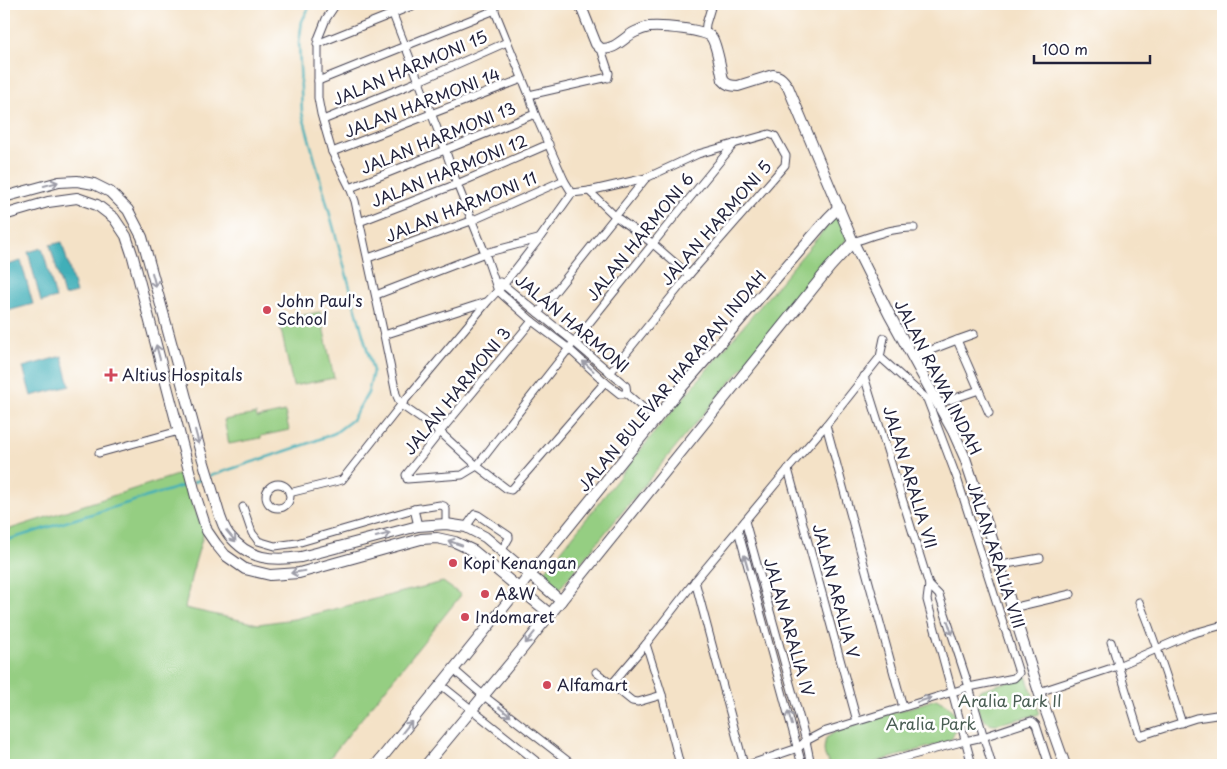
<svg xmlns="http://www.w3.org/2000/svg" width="1227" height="769" font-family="'Playpen Sans',sans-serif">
	<rect width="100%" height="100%" fill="#fff"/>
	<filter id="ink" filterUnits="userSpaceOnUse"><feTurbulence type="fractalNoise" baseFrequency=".02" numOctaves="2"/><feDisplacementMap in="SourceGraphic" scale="10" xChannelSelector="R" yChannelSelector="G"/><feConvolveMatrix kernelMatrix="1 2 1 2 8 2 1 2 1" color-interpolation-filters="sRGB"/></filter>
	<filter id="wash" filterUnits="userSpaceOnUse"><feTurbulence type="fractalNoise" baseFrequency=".0096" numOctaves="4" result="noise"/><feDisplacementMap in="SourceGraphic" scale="20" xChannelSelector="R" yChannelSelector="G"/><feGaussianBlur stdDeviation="1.12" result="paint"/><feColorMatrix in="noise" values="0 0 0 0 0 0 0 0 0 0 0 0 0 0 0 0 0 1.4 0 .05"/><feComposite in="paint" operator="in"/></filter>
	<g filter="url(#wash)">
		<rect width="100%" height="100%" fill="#f4e2c7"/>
		<!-- green -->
		<g fill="#95ce82" stroke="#5c785e">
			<path d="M 834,218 L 839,219 L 848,238 L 806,287 L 751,358 L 682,439 L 560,588 L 556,588 L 542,575 L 654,433 Z"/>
			<path d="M 320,312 L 334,378 L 293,386 L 279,320 Z"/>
			<path d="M 285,412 L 289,430 L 261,436 L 261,438 L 229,444 L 224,420 L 256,414 L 257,418 Z"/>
			<path d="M 180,474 L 204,532 L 192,573 L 185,608 L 258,624 L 294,619 L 443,582 L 461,595 L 324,765 L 4,765 L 4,531 Z"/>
			<path d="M 1026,676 L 1040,714 L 997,724 C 981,725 978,710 975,698 L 980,690 Z"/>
			<path d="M 936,699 L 947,705 L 956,715 L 956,728 L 952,738 L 946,742 L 866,765 L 831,765 C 823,756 823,750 826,738 L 835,732 Z"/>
		</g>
		<!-- water -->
		<g fill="#3fafb8" stroke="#30687a">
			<path d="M 62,242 L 76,293 L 64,296 L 50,245 Z"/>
			<path d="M 42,248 L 56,298 L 41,302 L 28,252 Z"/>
			<path d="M 21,261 L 33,304 L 4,312 L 4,266 Z"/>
			<path d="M 62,356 L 70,386 L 31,396 L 23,367 Z"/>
		</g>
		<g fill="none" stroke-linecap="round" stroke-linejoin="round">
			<!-- stream -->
			<g stroke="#3fafb8" stroke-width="2.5">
				<path d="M 210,476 L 307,444 L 335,433 L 352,420 L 368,393 L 373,371 L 302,113 L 299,43 L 302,21 L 311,4"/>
				<path d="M 194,482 L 205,478"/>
				<path d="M 4,541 L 189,484"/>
			</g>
		</g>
	</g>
	<g filter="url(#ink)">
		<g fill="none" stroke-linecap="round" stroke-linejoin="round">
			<!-- street casing -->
			<g stroke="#423f50" stroke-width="9">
				<g id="street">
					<path d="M 336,4 L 326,19 L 318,39 L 318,98 L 321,114 L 332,152 L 350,188 L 355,201 L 384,335 L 396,394 L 401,405 L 440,432 L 477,466 L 507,489 L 511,490 L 513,488 L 605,382"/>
					<path d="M 389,4 L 445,149 L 457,184 L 485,253 L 498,291"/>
					<path d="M 492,4 L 529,95 L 535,114 L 564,180 L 572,193"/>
					<path d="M 705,33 L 706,24 L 712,4"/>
					<path d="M 317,44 L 417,4"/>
					<path d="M 601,49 L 609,73 L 608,78"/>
					<path d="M 318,81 L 495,10"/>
					<path d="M 529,95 L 604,78"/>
					<path d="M 323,120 L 419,81 L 507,42"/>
					<path d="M 332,152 L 522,79"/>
					<path d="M 350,188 L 535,114"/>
					<path d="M 589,191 L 615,216 L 652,243 L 689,275"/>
					<path d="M 572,193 L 589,191 L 646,178 L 698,154 L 769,134 L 775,136 L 786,156 L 785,165 L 689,275 L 610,373"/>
					<path d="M 359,222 L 457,184 L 549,144"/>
					<path d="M 853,242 C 873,236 893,227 914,228"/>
					<path d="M 368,258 L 471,221 L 564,180"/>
					<path d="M 500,282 L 538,313 L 574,342 L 626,386 L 627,394"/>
					<path d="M 498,291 L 532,321 L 568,348 L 605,382 L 620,394 L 627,394 L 656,419"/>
					<path d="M 376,295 L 485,253 L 538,239"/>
					<path d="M 538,313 L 646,178"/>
					<path d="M 532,321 L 440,432 L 406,475 L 407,479 L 462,475 L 477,466 C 561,357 647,250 734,144"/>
					<path d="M 384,335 L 486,302"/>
					<path d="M 957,340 L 989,413"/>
					<path d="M 913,357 L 957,340 L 974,334"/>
					<path d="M 864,376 L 929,585 L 927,600 L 972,765"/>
					<path d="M 938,404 L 979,390"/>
					<path d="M 826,425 L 903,707"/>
					<path d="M 99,453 L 179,431"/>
					<path d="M 788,469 L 857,721"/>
					<circle cx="278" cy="496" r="12"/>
					<path d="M 289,493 L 342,480 L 401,405 L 488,301 L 504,284 L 539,239 L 572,193"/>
					<path d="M 243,507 L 252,533 L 256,538 L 258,541 L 275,546 L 297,543 L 414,509 L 440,505 L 444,506 L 446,509 L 446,524"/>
					<path d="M 414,509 L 418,526"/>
					<path d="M 745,521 L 806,741 L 811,765"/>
					<path d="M 466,527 L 475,514 L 478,515 L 509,536 L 509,538 L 502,550"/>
					<path d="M 738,530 L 802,765"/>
					<path d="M 1001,565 L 1040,558"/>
					<path d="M 695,581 L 744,765"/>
					<path d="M 929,585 L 939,595 L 969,687 L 992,765"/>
					<path d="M 1139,602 C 1156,641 1168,683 1182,723"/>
					<path d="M 1012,608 L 1071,594"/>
					<path d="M 1111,642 L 1140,736 L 1196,718 L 1223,714"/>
					<path d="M 646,644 L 662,695 L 680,765"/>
					<path d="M 454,670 L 484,696 L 573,765"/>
					<path d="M 596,672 L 632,701 L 638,702 L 662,695"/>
					<path d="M 441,685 L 541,765"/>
					<path d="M 611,685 L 646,644 L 695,581 L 788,469 L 826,425 L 880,357 L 884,338"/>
					<path d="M 1039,692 L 1118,666 L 1191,634 L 1223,625"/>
					<path d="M 748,765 L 798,748 L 806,741 L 823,732 L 969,687 L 1014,678 L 1019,673 L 958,481 L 927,399 L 880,357"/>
					<path d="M 876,765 L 965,741 L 983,737 L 1031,721 L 1033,722 L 1036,725 L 1049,765"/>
				</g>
			</g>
			<!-- secondary casing -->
			<g stroke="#423f50" stroke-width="12">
				<g id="secondary">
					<path d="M 580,4 L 596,44 L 601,49 C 615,50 623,38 635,32 C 639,30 644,28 649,27 C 660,26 707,29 712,38 C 717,46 721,70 723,80 C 727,85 731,86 738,86 L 773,75 C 781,76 784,81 788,87 L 853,242 L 889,314 L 953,431 L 965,458 L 997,554 L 1012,608 L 1039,692 L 1065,765"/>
					<path d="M 4,197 L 59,182 L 77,181 L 94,184 L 110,192 L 128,210 L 142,237 C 162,307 180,376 199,446 C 204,464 210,482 215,500 C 219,512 221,525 229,535 C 249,560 272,561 301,557 L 418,526 L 446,524 L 466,527 L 485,537 L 561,601"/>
					<path d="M 4,215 L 48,202 L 77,198 L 97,205 L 114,218 L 126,236 L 133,257 L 196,497 L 207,531 L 216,544 L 225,555 L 245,569 L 270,575 L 299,573 L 421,539 L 437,538 L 455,542 L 474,551 L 550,614"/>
					<path d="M 376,765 L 677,393 L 828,218 L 839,207"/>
					<path d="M 426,765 L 523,648 L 830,267 L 853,242"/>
				</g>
			</g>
			<!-- street -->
			<use href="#street" stroke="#fff" stroke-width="7"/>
			<!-- secondary -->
			<use href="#secondary" stroke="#fff" stroke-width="10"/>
		</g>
		<!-- one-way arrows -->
		<defs><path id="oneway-shaft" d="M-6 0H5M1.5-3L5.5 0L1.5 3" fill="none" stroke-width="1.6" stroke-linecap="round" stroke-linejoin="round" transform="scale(1.25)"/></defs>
		<g stroke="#9c9ca7">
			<use href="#oneway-shaft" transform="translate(51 184) rotate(-15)"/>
			<use href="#oneway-shaft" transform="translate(154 280) rotate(75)"/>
			<use href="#oneway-shaft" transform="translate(158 352) rotate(-105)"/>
			<use href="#oneway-shaft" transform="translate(588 366) rotate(-138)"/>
			<use href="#oneway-shaft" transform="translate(197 437) rotate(75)"/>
			<use href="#oneway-shaft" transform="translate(383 535) rotate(-15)"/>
			<use href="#oneway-shaft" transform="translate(231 536) rotate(50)"/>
			<use href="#oneway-shaft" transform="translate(455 543) rotate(-161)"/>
			<use href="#oneway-shaft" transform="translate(746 562) rotate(-106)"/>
			<use href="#oneway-shaft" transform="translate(298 572) rotate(171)"/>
			<use href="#oneway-shaft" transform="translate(950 628) rotate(72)"/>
			<use href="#oneway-shaft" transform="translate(530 638) rotate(129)"/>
			<use href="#oneway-shaft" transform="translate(924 700) rotate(-17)"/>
			<use href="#oneway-shaft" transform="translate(505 712) rotate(38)"/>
			<use href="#oneway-shaft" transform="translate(790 718) rotate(-106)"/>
			<use href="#oneway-shaft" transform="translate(407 727) rotate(-51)"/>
		</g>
	</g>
	<!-- markers -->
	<g fill="#d1495b" stroke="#fff" stroke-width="2">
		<circle cx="267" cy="310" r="5"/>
		<path d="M108.5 367.5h5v5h5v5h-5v5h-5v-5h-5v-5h5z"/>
		<circle cx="453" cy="563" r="5"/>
		<circle cx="485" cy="594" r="5"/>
		<circle cx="465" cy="617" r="5"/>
		<circle cx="547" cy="685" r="5"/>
	</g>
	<g text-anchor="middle" stroke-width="5" stroke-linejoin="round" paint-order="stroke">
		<!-- street labels -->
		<g font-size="16" fill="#22223b" stroke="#fff">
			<text transform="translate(410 68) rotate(-23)" y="6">JALAN HARMONI 15</text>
			<text transform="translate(422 103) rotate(-21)" y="6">JALAN HARMONI 14</text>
			<text transform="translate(438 138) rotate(-22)" y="6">JALAN HARMONI 13</text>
			<text transform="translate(449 171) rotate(-22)" y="6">JALAN HARMONI 12</text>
			<text transform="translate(461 207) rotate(-22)" y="6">JALAN HARMONI 11</text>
			<text transform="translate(716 223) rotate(-49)" y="6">JALAN HARMONI 5</text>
			<text transform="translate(640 237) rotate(-51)" y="6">JALAN HARMONI 6</text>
			<text transform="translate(572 323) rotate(40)" y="6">JALAN HARMONI</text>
			<text transform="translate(938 377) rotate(63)" y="6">JALAN RAWA INDAH</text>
			<text transform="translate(672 381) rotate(-50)" y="6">JALAN BULEVAR HARAPAN INDAH</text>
			<text transform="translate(457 391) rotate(-51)" y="6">JALAN HARMONI 3</text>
			<text transform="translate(910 477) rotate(73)" y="6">JALAN ARALIA VII</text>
			<text transform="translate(996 555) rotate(72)" y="6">JALAN ARALIA VIII</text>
			<text transform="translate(836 591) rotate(75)" y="6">JALAN ARALIA V</text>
			<text transform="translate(789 627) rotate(74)" y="6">JALAN ARALIA IV</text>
		</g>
		<!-- poi labels -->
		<g font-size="16" fill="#22223b" stroke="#fff" text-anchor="start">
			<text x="277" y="307">John Paul's<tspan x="277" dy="18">School</tspan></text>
			<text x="122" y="381">Altius Hospitals</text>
			<text x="463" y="569">Kopi Kenangan</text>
			<text x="495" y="600">A&amp;W</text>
			<text x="475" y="623">Indomaret</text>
			<text x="557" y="691">Alfamart</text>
		</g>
		<!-- park labels -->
		<g font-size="16" fill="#4a5e54" stroke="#fff">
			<text x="1010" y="707">Aralia Park II</text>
			<text x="931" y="730">Aralia Park</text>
		</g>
	</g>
	<!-- margin -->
	<rect width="1227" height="769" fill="none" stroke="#fff" stroke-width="20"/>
	<!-- scale -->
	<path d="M1034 55v8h116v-8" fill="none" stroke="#22223b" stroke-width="2.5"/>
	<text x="1042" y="55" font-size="15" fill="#22223b" stroke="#ffffff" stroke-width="4" paint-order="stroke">100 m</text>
</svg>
